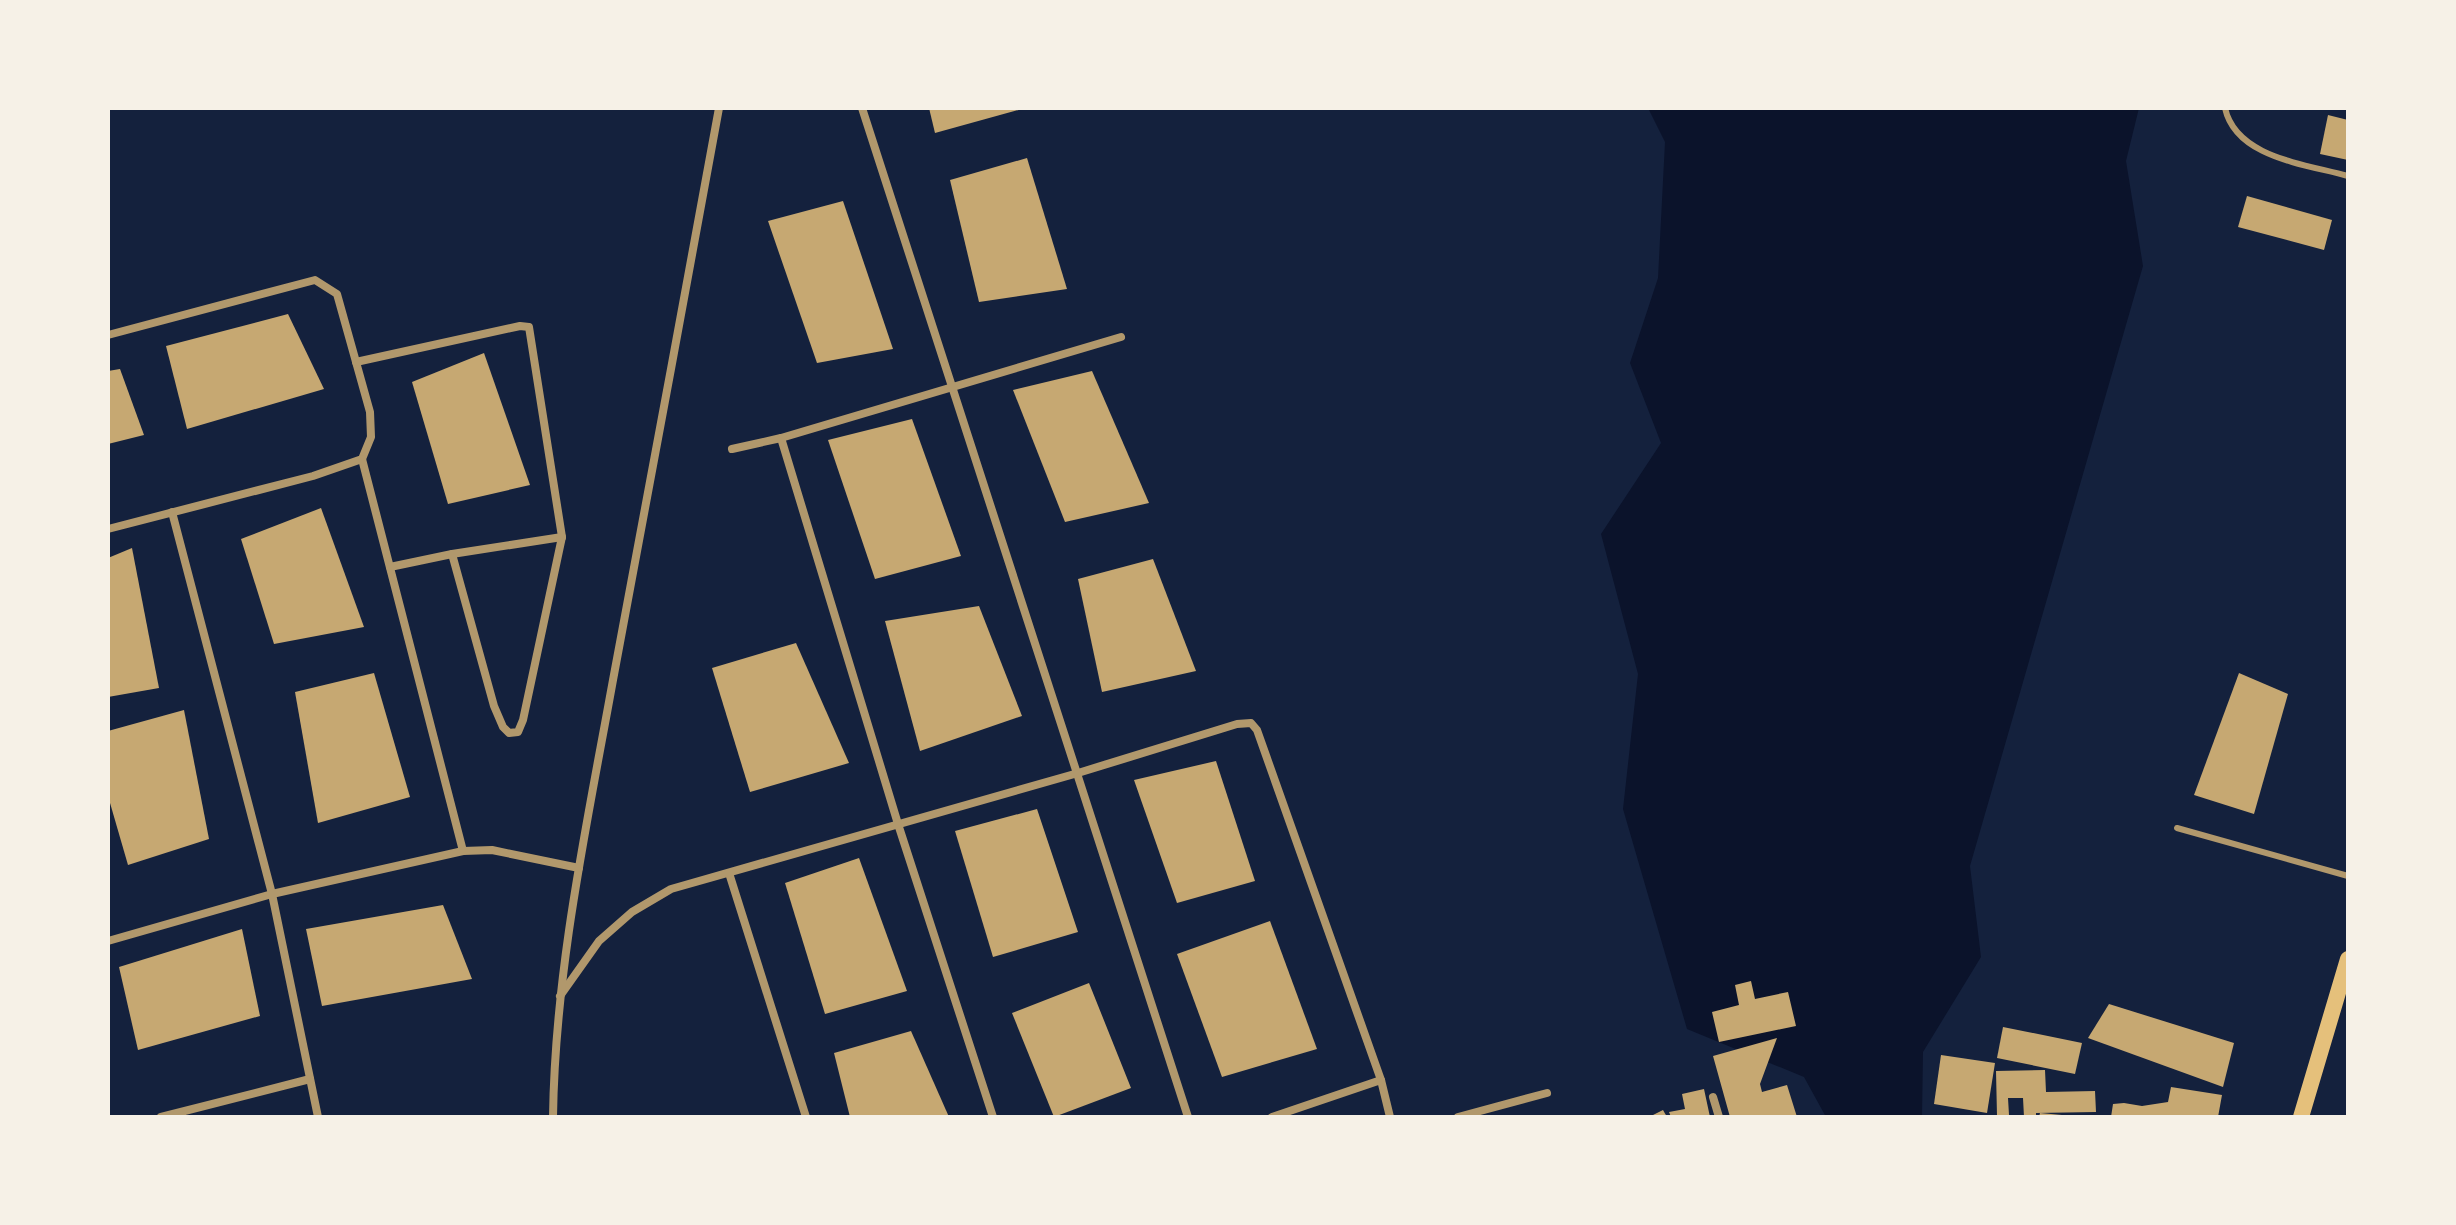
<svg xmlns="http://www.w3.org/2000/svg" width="2456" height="1225" font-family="'Open Sans',sans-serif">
	<rect width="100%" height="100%" fill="#14213d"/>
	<!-- water -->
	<path fill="#0b132b" d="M 1648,108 L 2139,108 L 2126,161 L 2143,266 L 1970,866 L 1981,957 L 1923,1052 L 1922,1117 L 1826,1117 L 1804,1077 L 1687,1029 L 1623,809 L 1638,674 L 1601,534 L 1661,443 L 1630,363 L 1658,278 L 1665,142 Z"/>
	<!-- building -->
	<g fill="#c6a872">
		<path d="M 929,108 L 1022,108 L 1022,109 L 935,133 Z"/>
		<path d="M 2328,115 L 2348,120 L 2348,160 L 2320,154 Z"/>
		<path d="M 1027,158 L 1067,289 L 979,302 L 950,180 Z"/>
		<path d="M 2247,196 L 2332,220 L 2324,250 L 2238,227 Z"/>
		<path d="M 843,201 L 893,349 L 817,363 L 768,221 Z"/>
		<path d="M 288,314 L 324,389 L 187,429 L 166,346 Z"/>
		<path d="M 484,353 L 530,485 L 448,504 L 412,382 Z"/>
		<path d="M 120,369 L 144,435 L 108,444 L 108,371 Z"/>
		<path d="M 1092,371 L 1149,503 L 1065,522 L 1013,390 Z"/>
		<path d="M 912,419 L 961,556 L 875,579 L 828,440 Z"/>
		<path d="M 321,508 L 364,627 L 274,644 L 241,539 Z"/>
		<path d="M 132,548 L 159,688 L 108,697 L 108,558 Z"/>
		<path d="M 1153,559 L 1196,671 L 1102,692 L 1078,579 Z"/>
		<path d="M 979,606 L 1022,716 L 920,751 L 885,621 Z"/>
		<path d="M 796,643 L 849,763 L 750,792 L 712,668 Z"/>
		<path d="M 374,673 L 410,797 L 318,823 L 295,692 Z"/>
		<path d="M 2239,673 L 2288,694 L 2254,814 L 2194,795 Z"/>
		<path d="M 184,710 L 209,839 L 128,865 L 108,796 L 108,731 Z"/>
		<path d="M 1216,761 L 1255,881 L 1177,903 L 1134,780 Z"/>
		<path d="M 1037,809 L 1078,932 L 993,957 L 955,831 Z"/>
		<path d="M 859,858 L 907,991 L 825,1014 L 785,883 Z"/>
		<path d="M 443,905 L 472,979 L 322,1006 L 306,929 Z"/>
		<path d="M 1270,921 L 1317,1049 L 1222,1077 L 1177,954 Z"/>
		<path d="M 242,929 L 260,1016 L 138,1050 L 119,967 Z"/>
		<path d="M 1751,981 L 1755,999 L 1788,992 L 1796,1026 L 1719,1042 L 1712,1012 L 1739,1005 L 1735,985 Z"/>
		<path d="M 1089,983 L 1131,1088 L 1054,1117 L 1012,1013 Z"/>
		<path d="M 2109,1004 L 2234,1043 L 2223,1087 L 2088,1038 Z"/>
		<path d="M 2003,1027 L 2082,1043 L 2075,1074 L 1997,1058 Z"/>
		<path d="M 911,1031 L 949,1117 L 850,1117 L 834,1053 Z"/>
		<path d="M 1777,1038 L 1760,1084 L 1762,1092 L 1787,1085 L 1797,1117 L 1730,1117 L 1713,1056 Z"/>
		<path d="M 1941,1055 L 1995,1063 L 1987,1113 L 1934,1104 Z"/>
		<path d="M 2045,1070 L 2046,1092 L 2095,1091 L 2096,1112 L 2036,1113 L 2036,1117 L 2024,1117 L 2023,1098 L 2008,1098 L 2009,1115 L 1997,1116 L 1996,1071 Z"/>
		<path d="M 2171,1087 L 2222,1095 L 2218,1117 L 2111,1117 L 2113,1104 L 2124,1103 L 2142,1106 L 2168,1102 Z"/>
		<path d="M 1704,1089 L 1710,1117 L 1671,1117 L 1669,1112 L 1685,1109 L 1682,1094 Z"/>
		<path d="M 1663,1110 L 1667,1117 L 1649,1117 Z"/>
		<path d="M 2040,1113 L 2062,1115 L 2062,1117 L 2039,1117 Z"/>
	</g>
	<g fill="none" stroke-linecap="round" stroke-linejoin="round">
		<!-- service -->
		<g stroke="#b1986c" stroke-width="6">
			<path d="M 2225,108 C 2236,158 2306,164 2348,176"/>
			<path d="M 2177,828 L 2348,876"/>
		</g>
		<!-- minor -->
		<g stroke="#b1986c" stroke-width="8">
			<path d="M 862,108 L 1188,1117"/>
			<path d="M 108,335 L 315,280 L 337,294 L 370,412 L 371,437 L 362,459 L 313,476 L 108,529"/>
			<path d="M 356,362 L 520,326 L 529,327 L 562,537 L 523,720 L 518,732 L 509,733 L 503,727 L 494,706 L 452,554"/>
			<path d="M 781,438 L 898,824 L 993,1117"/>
			<path d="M 732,449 L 781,438 L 1121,337"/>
			<path d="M 362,459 L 463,851"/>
			<path d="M 172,512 L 272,894 L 318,1117"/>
			<path d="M 390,567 L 452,554 L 562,537"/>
			<path d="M 729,873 L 806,1117"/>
			<path d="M 108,941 L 272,894 L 463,851 L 492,850 L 579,868"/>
			<path d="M 560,996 L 599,941 L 632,912 L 671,889 L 1078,773 L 1237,724 L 1251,723 L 1257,730 L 1381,1080 L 1390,1117"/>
			<path d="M 1713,1097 L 1719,1117"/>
			<path d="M 161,1117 L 310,1079"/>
			<path d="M 553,1117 C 555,970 587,824 613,680 C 649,489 684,299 719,108"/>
			<path d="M 1272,1117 L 1381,1080"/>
			<path d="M 1458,1117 L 1547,1093"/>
		</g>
		<!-- secondary -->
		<path stroke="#e5c07b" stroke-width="16" d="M 2301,1117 L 2348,959"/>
	</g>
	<!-- border -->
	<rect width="2456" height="1225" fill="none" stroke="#f6f1e7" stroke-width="220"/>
</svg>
